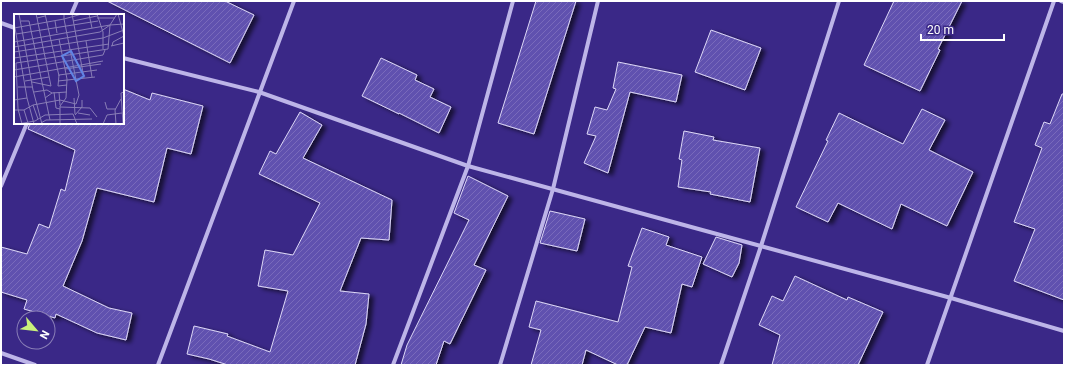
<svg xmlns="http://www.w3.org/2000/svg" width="1065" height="366" font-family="Roboto,sans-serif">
	<defs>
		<pattern id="building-hatch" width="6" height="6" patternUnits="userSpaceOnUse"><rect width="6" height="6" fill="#6151af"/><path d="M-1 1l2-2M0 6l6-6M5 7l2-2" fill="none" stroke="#796bbb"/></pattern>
		<filter id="shadow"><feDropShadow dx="4.5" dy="2.5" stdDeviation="2" flood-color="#0009"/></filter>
	</defs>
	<rect width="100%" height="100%" fill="#3a2887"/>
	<!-- building -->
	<g fill="url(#building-hatch)" stroke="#ddd8f7" filter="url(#shadow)">
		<path d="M 107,1 L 225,1 L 254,15 L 230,63 Z"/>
		<path d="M 536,1 L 576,1 L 534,134 L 498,123 Z"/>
		<path d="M 894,1 L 962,1 L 938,49 L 940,50 L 920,91 L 864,65 Z"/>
		<path d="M 711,30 L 761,48 L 745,90 L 695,72 Z"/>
		<path d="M 381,58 L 417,75 L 415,80 L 434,89 L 430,97 L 451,107 L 439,133 L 399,113 L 399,114 L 362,96 Z"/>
		<path d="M 618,62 L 682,75 L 676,102 L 630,92 L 608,173 L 584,163 L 596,136 L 587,134 L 595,107 L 607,110 L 616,89 L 613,88 Z"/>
		<path d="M 123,89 L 150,100 L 152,93 L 203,106 L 191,154 L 167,148 L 154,202 L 97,188 L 82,241 L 63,286 L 109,308 L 132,313 L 126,340 L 97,333 L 56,314 L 55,318 L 24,309 L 27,300 L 1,292 L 1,247 L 27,254 L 39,224 L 49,228 L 61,189 L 65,191 L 75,150 L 28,129 L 30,123 L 123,123 Z"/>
		<path d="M 1062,94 L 1064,94 L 1064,300 L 1014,281 L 1035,229 L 1014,222 L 1042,148 L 1035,145 L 1044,122 L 1050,124 Z"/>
		<path d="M 922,109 L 945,120 L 929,150 L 973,172 L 947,226 L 901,204 L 892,229 L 838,203 L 828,222 L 796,207 L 828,141 L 826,140 L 839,113 L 903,144 Z"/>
		<path d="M 300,112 L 322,125 L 303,158 L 392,200 L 389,240 L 361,238 L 340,291 L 369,294 L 366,324 L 355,365 L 228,365 L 209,359 L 187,354 L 194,326 L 228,334 L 227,336 L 270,352 L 288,291 L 258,286 L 265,250 L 293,255 L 320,203 L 259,174 L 270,151 L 276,154 Z"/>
		<path d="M 684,131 L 714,137 L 713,140 L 760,148 L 750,202 L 710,194 L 711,192 L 678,187 L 682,160 L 679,159 Z"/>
		<path d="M 468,176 L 508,196 L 474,265 L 486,270 L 450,344 L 444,341 L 436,365 L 401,365 L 407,345 L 469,220 L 454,213 Z"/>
		<path d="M 550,211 L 585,219 L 577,251 L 540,243 Z"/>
		<path d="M 642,228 L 669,237 L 666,245 L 702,257 L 692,287 L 682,284 L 671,333 L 645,327 L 627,365 L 618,365 L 586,350 L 582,365 L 531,365 L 541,330 L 529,327 L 536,301 L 618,322 L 632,267 L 628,266 Z"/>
		<path d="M 716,237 L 742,245 L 739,263 L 732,277 L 703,264 Z"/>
		<path d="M 795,276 L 847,300 L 848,297 L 883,312 L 858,365 L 772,365 L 780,335 L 759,325 L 772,296 L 783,301 Z"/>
	</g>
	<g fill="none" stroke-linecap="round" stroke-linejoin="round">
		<!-- minor -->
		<g stroke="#bdb5e8" stroke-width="4">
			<path d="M 1061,1 L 1064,2"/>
			<path d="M 71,15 L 77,1"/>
			<path d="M 1,23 L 15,28"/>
			<path d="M 123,58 L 259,92 L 468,166 L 951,298 L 1064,331"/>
			<path d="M 1,186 L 27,123"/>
			<path d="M 1,353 L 35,365"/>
			<path d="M 158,365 L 294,1"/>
			<path d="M 393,365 L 468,166 L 513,1"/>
			<path d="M 500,365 L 553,189 L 598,1"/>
			<path d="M 721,365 L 761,246 L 839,1"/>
			<path d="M 927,365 L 1054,1"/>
		</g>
	</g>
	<!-- overview -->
	<g transform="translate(14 14)">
		<rect width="110" height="110" fill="#3a2887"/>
		<path fill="none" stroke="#897eb7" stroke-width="1" d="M 5,0 L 19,76 L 28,110M 22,0 L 23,4 L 31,2M 31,0 L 45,62M 58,0 L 70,64M 75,0 L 78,14M 83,0 L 89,18 L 89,35M 104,0 L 110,22M 83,4 L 101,4M 7,7 L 15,7 L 36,106M 41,7 L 43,19M 59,7 L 83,2M 0,8 L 13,84 L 20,110M 0,14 L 50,5 L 50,0M 2,20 L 84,7M 45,25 L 53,65 L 52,84 L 46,92 L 46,110M 72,27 L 78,63M 0,28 L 96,11M 97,32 L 110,29M 98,32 L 99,28 L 110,22M 0,33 L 86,18 L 96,11 L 103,0M 0,38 L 89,24 L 110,16M 0,44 L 95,30M 51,55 L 87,50M 0,56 L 89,41 L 91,36M 0,63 L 89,47M 11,67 L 35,63M 44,67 L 81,63M 18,68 L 37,72 L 23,4M 53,71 L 44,72 L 45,61 L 83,56M 4,73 L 18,73M 20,78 L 33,76 L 38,79M 40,78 L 42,94 L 46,95M 45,78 L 46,91M 31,84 L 38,79 L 53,78M 60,84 L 61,100M 0,86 L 13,84M 91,88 L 93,95 L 102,95M 19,91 L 24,105M 46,93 L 76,94 L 83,103M 0,96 L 10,96 L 19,91 L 46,86 L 62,90 L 65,81 L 50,5 L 68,0M 10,96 L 14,109M 64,99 L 76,101M 61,101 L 68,93 L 68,86M 27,109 L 32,106 L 78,105M 4,110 L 21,107 L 31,101 L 59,100 L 63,110M 8,110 L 4,95 L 2,49 L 94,35 L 96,11 L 110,10M 89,110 L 93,101 L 108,99M 102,110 L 101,96 L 107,85M 109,110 L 107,79 L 110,78"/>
		<path fill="#6183e4" fill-opacity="0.15" stroke="#6183e4" stroke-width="2" d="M 57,37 L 70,62 L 62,67 L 48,42 Z"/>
		<rect width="110" height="110" fill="none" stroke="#fff" stroke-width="2"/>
	</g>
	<!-- border -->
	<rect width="1065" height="366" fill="none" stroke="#ffffff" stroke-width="4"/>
	<!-- north arrow -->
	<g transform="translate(36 330) rotate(118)"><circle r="19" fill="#3a2887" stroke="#897eb7"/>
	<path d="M0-3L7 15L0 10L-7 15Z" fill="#c9f07b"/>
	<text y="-6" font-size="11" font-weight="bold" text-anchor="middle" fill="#ffffff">N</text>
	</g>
	<!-- scale -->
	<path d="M921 34v6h83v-6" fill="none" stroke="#ffffff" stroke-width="2"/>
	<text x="927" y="34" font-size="12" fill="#ffffff" stroke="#3a2887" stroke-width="3" paint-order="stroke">20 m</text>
</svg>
